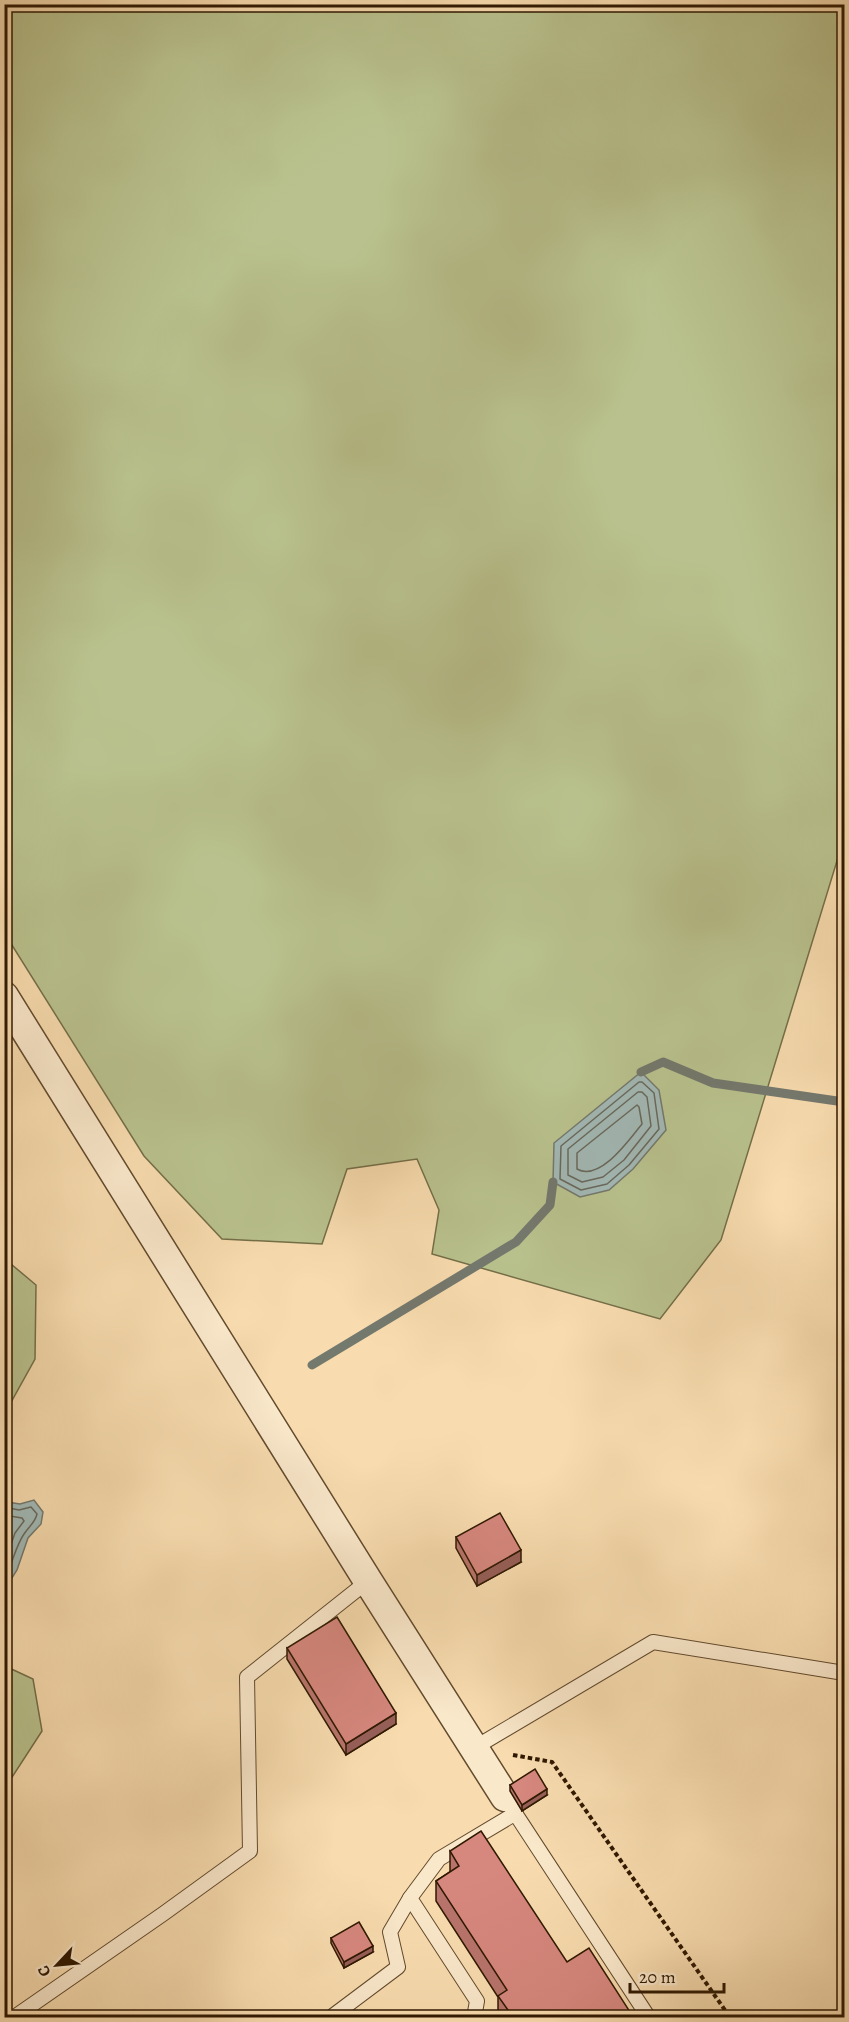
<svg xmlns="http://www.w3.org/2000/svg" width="849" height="2022" font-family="Alegreya,serif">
	<rect width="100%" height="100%" fill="#f8dcaf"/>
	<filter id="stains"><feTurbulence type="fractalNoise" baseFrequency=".00333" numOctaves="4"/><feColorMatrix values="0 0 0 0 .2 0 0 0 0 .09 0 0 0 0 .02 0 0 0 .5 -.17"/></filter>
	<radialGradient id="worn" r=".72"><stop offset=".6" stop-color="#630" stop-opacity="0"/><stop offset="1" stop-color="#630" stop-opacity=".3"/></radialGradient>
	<!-- green -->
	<g fill="#b9c28e" stroke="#746e48" stroke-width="1.5">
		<path d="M 5,5 L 844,5 L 844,838 L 721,1240 L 660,1319 L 432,1254 L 439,1210 L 417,1159 L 347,1169 L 322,1244 L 222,1239 L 144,1156 L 5,934 Z"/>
		<path d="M 5,1259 L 36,1285 L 35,1359 L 5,1413 Z"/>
		<path d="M 5,1666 L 33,1679 L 42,1731 L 5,1788 Z"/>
		<path d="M 4,1836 L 10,1865 L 5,1960 L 4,1960 Z"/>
	</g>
	<!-- water -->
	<g fill="#a2b9b6" stroke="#74796e" stroke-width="1.5">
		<path d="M 641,1072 L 659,1090 L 666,1130 L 633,1169 L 609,1190 L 580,1197 L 553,1182 L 554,1143 Z"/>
		<path d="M 5,1489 L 7,1502 L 20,1504 L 34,1500 L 43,1512 L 41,1524 L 28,1538 L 17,1570 L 5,1589 Z"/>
	</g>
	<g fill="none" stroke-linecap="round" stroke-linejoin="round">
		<!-- shore -->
		<g stroke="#69695c" stroke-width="1.5">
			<path d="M 639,1082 L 642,1082 L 654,1093 L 659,1129 L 629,1165 L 607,1184 L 581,1190 L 560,1179 L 561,1146 Z"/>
			<path d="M 638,1092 L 642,1092 L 647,1097 L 651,1126 L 624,1160 L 603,1177 L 582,1182 L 568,1175 L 568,1149 Z"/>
			<path d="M 637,1105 L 639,1107 L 642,1124 C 629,1140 600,1182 577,1169 L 577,1153 Z"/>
			<path d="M 4,1507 L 19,1510 L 31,1507 L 37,1514 C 35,1523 29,1526 24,1534 C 15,1547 13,1564 4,1578"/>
			<path d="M 4,1515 L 22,1518 L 24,1521 L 15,1533 L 4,1564"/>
		</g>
		<!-- stream -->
		<g stroke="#74796e" stroke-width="9">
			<path d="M 641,1072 L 663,1062 L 713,1083 L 844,1102"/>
			<path d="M 312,1365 L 516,1242 L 550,1205 L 553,1182"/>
		</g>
		<!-- service casing -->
		<g stroke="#624a2d" stroke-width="16">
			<g id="service">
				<path d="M 474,1748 L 653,1642 L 844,1673"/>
				<path d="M 511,1807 L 649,2018"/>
				<path d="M 13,2018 L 163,1914 L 250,1851 L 247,1677 L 368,1581"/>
				<path d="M 330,2018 L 398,1967 L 390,1932 L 410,1898"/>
				<path d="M 474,2018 L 477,2001 L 410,1898 L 439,1859 L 516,1813"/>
			</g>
		</g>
		<!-- minor casing -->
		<g stroke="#624a2d" stroke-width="31">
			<path id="minor" d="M 4,996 L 368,1581 L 505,1797"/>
		</g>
		<!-- path -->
		<path stroke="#301902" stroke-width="4" stroke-dasharray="4.5 3" stroke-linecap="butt" d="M 513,1755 L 552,1762 L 727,2013 L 740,2018"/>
		<!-- service -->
		<use href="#service" stroke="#fae8cb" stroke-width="14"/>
		<!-- minor -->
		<use href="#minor" stroke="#fae8cb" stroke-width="28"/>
	</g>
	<!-- wall -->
	<g fill="#b8746c" stroke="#301902" stroke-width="1.5">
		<path d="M 456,1537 L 521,1562 L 477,1586 L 456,1548 Z"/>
		<path d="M 287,1648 L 396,1724 L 346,1755 L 287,1659 Z"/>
		<path d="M 510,1785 L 547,1795 L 522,1811 L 510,1791 Z"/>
		<path d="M 450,1851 L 567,1962 L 632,2018 L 498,2015 L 498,1997 L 436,1901 L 436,1881 L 450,1872 Z"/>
		<path d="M 331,1938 L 373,1952 L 344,1968 L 331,1943 Z"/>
	</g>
	<!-- shaded-wall -->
	<g fill="#965e58" stroke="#301902" stroke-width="1.5">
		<path d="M 521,1550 L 521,1562 L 477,1586 L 477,1575 Z"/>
		<path d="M 396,1713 L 396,1724 L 346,1755 L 346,1744 Z"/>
		<path d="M 547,1789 L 547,1795 L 522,1811 L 522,1805 Z"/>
		<path d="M 373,1946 L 373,1952 L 344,1968 L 344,1962 Z"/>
	</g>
	<!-- building -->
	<g fill="#d6877e" stroke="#301902" stroke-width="1.5">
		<path d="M 500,1513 L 521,1550 L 477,1575 L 456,1537 Z"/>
		<path d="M 337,1617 L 396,1713 L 346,1744 L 287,1648 Z"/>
		<path d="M 535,1769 L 547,1789 L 522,1805 L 510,1785 Z"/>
		<path d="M 481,1831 L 567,1962 L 589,1948 L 632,2015 L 628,2018 L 495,2018 L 508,2010 L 498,1996 L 507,1990 L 436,1881 L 459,1866 L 450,1851 Z"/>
		<path d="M 359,1922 L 373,1946 L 344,1962 L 331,1938 Z"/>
	</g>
	<!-- margin -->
	<rect width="849" height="2022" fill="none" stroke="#f8dcaf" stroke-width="24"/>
	<rect x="6" y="6" width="837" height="2010" fill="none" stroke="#301902" stroke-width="3"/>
	<rect x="12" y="12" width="825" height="1998" fill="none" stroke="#301902" stroke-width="1.5"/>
	<!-- north arrow -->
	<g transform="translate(57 1965) rotate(244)" stroke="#fae8cb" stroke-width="4.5" paint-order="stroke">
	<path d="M0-4.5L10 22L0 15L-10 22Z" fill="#301902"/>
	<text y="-9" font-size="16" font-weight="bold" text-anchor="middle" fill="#301902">С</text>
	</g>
	<!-- scale -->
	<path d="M630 1983v9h94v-9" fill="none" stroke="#301902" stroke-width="3"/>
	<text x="639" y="1983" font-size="18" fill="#301902" stroke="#fae8cb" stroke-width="4.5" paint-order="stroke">20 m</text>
	<rect width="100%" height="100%" filter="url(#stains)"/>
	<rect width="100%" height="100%" fill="url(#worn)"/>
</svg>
